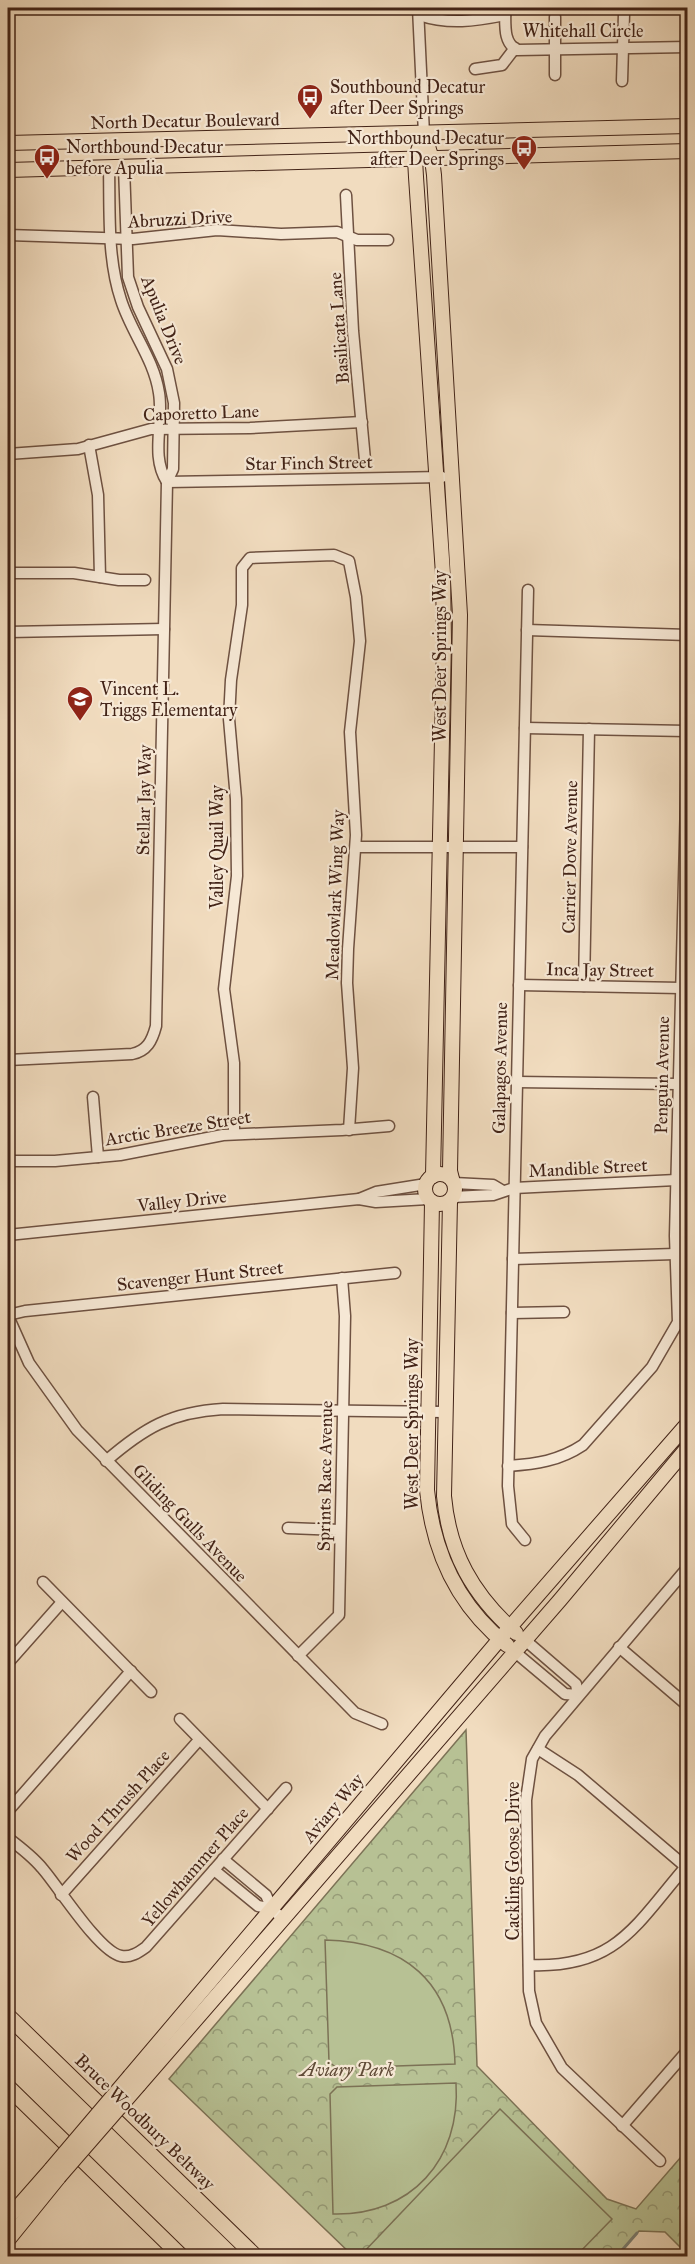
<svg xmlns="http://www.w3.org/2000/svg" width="695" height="2264" font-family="'IM FELL Great Primer',serif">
	<defs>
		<pattern id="park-crowns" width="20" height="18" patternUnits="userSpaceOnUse" patternTransform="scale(1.5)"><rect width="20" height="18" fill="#b7c194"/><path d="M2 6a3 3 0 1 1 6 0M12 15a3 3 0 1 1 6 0" fill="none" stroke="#969c78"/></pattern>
	</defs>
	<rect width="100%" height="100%" fill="#f1dcbf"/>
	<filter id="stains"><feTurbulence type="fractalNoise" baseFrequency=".00333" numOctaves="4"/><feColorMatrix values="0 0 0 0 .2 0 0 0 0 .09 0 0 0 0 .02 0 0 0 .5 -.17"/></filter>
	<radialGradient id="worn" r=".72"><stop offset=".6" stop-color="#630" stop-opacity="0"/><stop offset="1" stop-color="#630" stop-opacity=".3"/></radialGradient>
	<!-- park -->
	<path fill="url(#park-crowns)" stroke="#7c7256" stroke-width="1.5" d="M 466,1730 L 477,2066 L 607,2199 L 636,2209 L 687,2150 L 687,2254 L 665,2232 L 639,2231 L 617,2256 L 353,2256 L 169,2079 Z"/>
	<!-- pitch -->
	<g fill="#b7c194" stroke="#7c7256" stroke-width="1.5">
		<path d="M 325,1940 C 404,1942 453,1981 455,2064 L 337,2068 L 329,2062 Z"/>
		<path d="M 456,2083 C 461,2160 411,2216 333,2214 L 330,2094 L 337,2087 Z"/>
		<path d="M 500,2109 L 612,2219 L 576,2256 L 360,2256 Z"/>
	</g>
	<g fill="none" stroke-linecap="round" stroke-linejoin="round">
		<!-- stream -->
		<path stroke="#777e75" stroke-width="3" d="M 617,2256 L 637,2233"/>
		<!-- minor casing -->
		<g stroke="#6e5141" stroke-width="13">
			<g id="minor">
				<path d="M 418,8 L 424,134"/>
				<path d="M 505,8 C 506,22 502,42 517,50 L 688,47"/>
				<path d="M 419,14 C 447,6 473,8 501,14"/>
				<path d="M 419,15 C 449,25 475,21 505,15"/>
				<path d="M 475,69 L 502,65 L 515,48"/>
				<path d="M 555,75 L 555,17"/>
				<path d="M 622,81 L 624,14"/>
				<path d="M 109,168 C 110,211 107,258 121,300 C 131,332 154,359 159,393 C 164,423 150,456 167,482"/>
				<path d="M 346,195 L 353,331 L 365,460"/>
				<path d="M 8,235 L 133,239 L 217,230 L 281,234 L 337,232 L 357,240 L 388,240"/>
				<path d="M 89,445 L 98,495 L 100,577"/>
				<path d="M 8,454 L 78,449 L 151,429 L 250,428 L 362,422"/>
				<path d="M 167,482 L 442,477"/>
				<path d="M 8,573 L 74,573 L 119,580 L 145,580"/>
				<path d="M 527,630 L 688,635"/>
				<path d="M 8,632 L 164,629"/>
				<path d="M 525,728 L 687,731"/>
				<path d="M 356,847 L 522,847"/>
				<path d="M 519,985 L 681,988"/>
				<path d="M 584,986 L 589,729"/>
				<path d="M 8,1060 L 132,1054 C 147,1051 152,1041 156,1026 L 167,482 L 173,469 L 174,403 L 167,369 L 138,307 L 128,277 L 124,167"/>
				<path d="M 516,1082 L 678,1084"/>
				<path d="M 93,1097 L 98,1157"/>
				<path d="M 234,1134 L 234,1063 L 224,989 L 237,876 L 236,799 L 229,719 L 231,680 L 242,605 L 242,568 L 250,558 L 334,555 L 349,561 L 356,597 L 360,641 L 350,732 L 356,835 L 348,949 L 347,983 L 353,1068 L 349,1130"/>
				<path d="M 8,1161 L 55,1161 L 120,1155 L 223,1135 L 342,1130 L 389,1126"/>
				<path d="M 454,1183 L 493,1185 L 503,1191"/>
				<path d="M 453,1197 L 493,1195 L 514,1188 L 676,1180"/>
				<path d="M 359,1199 L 376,1192 L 426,1184"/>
				<path d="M 8,1235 L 359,1199 L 376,1202 L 428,1199"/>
				<path d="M 513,1259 L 675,1254"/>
				<path d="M 512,1313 L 564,1312"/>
				<path d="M 8,1315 L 25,1311 L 395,1273"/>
				<path d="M 8,1316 L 29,1363 L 77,1430 L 355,1713 L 382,1724"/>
				<path d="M 106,1461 C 144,1428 171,1412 223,1409 L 445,1412"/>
				<path d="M 508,1466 C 536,1464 559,1461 583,1445 L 652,1367 L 678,1322 L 675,1236 L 688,720"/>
				<path d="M 288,1528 L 340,1530"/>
				<path d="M 525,1540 L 512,1524 L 508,1486 L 528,590"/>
				<path d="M 43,1582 L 151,1692"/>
				<path d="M 619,1647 L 688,1706"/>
				<path d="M 515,1652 L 565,1694 L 578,1695 L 576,1684 L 525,1640"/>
				<path d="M 298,1656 L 339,1615 L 345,1316 L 342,1278"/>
				<path d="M 8,1663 L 62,1602"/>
				<path d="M 180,1719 L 268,1809"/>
				<path d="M 538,1749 L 578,1775 L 686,1867"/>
				<path d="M 8,1811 L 131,1671"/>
				<path d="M 8,1838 C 20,1847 32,1856 42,1868 C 58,1886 99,1952 121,1956 C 131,1958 139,1952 146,1947 L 286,1788"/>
				<path d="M 223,1859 L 266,1895 L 272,1909 L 283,1919"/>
				<path d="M 214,1870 L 258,1906 L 272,1909"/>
				<path d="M 61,1895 L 199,1740"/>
				<path d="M 529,1965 C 617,1969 636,1924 688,1864"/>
				<path d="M 622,2126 L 688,2050"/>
				<path d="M 660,2161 L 562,2068 L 536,2023 L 529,1991 L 526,1800 L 532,1759 L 545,1736 L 688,1567"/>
			</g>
		</g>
		<!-- major casing -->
		<g stroke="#422317" stroke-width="16">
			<g id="major">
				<path d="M 424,134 L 432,159 L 434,175 L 460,615 L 450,1171 L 452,1179"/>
				<path d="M 424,134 L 415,159 L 416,177 L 443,574 L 444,641 L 433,1176"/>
				<path d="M 8,143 L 688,126"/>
				<path d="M 8,170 L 688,151"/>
				<circle cx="440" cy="1189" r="15"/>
				<path d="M 450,1201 L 444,1496 C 449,1553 473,1595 516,1633"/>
				<path d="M 432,1202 L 427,1490 C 433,1553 457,1605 507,1645"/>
				<path d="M 130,2076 L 510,1627 L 688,1423"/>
				<path d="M 139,2085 L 560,1600 L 688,1447"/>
				<path d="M 8,2218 L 51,2169"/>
				<path d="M 8,2240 L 59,2177"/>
			</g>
		</g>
		<!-- highway casing -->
		<g stroke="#422317" stroke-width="17">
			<g id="highway">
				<path d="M 8,2016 L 255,2256"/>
				<path d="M 8,2087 L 181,2256"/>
			</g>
		</g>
		<!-- minor -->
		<use href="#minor" stroke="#f6e8d5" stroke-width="10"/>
		<!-- major -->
		<use href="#major" stroke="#f1dcbf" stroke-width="14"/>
		<!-- highway -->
		<use href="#highway" stroke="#f1dcbf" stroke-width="15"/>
		<!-- major-bridge casing -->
		<g stroke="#422317" stroke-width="16" stroke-linecap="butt">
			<g id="major-bridge">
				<path d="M 51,2169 L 130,2076"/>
				<path d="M 59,2177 L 139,2085"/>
			</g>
		</g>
		<!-- major-bridge -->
		<use href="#major-bridge" stroke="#f1dcbf" stroke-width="14"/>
	</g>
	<!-- icons -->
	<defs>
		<g id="bus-pin" transform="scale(1.35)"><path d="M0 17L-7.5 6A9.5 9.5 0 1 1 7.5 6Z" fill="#8f2418" stroke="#f6e8d5"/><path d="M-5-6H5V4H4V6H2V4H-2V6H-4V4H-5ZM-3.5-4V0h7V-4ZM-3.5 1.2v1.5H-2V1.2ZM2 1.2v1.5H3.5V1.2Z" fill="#fff"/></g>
		<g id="school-pin" transform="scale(1.35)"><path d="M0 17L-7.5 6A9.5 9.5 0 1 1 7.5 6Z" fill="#8f2418" stroke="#f6e8d5"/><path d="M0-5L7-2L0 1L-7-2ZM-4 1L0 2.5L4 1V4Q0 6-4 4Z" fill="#fff"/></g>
	</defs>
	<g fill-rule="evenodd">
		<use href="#bus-pin" x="310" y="97"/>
		<use href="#bus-pin" x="524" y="148"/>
		<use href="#bus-pin" x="47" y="157"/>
		<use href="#school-pin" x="80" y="699"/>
	</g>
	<g text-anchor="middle" stroke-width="4.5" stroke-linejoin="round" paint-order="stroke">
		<!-- street labels -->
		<g font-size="18" fill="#422317" stroke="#f6e8d5">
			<text x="583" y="37">Whitehall Circle</text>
			<text transform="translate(185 121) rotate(-1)" y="6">North Decatur Boulevard</text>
			<text transform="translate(180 219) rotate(-3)" y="6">Abruzzi Drive</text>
			<text transform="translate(164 320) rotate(68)" y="6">Apulia Drive</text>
			<text transform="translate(339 328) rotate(-94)" y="6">Basilicata Lane</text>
			<text transform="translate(201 413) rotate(-2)" y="6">Caporetto Lane</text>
			<text transform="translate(309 463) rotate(-1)" y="6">Star Finch Street</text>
			<text transform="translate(440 656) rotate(-90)" y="6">West Deer Springs Way</text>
			<text transform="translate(144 800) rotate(-89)" y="6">Stellar Jay Way</text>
			<text transform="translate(217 847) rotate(-90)" y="6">Valley Quail Way</text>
			<text transform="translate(570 857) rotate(-89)" y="6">Carrier Dove Avenue</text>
			<text transform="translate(335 895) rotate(-88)" y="6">Meadowlark Wing Way</text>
			<text transform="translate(600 970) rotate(1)" y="6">Inca Jay Street</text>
			<text transform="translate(500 1068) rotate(-89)" y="6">Galapagos Avenue</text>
			<text transform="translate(662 1075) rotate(-89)" y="6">Penguin Avenue</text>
			<text transform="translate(178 1128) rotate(-9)" y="6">Arctic Breeze Street</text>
			<text transform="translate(588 1168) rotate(-3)" y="6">Mandible Street</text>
			<text transform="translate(182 1201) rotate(-6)" y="6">Valley Drive</text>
			<text transform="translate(200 1276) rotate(-6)" y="6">Scavenger Hunt Street</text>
			<text transform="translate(412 1424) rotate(-90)" y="6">West Deer Springs Way</text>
			<text transform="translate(325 1476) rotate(-89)" y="6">Sprints Race Avenue</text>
			<text transform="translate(190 1523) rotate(46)" y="6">Gliding Gulls Avenue</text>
			<text transform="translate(118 1806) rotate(-48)" y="6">Wood Thrush Place</text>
			<text transform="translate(333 1808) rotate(-50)" y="6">Aviary Way</text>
			<text transform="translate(513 1861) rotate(-90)" y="6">Cackling Goose Drive</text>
			<text transform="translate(195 1867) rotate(-49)" y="6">Yellowhammer Place</text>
			<text transform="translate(145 2122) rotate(44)" y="6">Bruce Woodbury Beltway</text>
		</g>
		<!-- poi labels -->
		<g font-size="18" fill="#422317" stroke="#f6e8d5" text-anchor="start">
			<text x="330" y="93">Southbound Decatur<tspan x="330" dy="21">after Deer Springs</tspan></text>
			<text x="504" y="144" text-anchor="end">Northbound Decatur<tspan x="504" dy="21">after Deer Springs</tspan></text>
			<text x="66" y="153">Northbound Decatur<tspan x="66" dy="21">before Apulia</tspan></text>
			<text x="100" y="695">Vincent L.<tspan x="100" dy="21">Triggs Elementary</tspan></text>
		</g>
		<!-- park labels -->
		<g font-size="18" font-style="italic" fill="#5f4a36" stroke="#f6e8d5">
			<text x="347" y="2076">Aviary Park</text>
		</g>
	</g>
	<!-- margin -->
	<rect width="695" height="2264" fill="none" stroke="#f1dcbf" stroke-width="30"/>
	<rect x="9" y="9" width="677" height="2246" fill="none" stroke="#422317" stroke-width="3"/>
	<rect x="15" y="15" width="665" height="2234" fill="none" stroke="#422317" stroke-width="1.5"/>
	<rect width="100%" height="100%" filter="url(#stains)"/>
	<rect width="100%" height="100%" fill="url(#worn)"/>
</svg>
